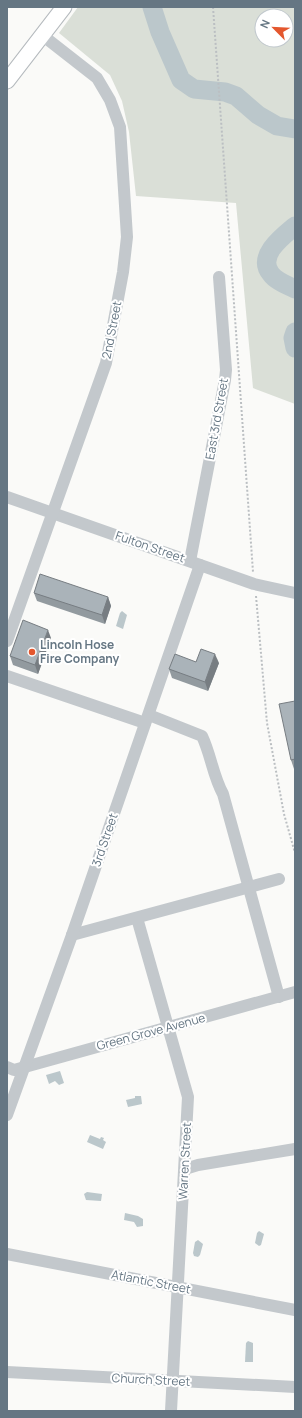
<svg xmlns="http://www.w3.org/2000/svg" width="302" height="1418" font-family="Manrope,sans-serif">
	<rect width="100%" height="100%" fill="#fafaf8"/>
	<!-- green -->
	<path fill="#dadfd7" fill-rule="evenodd" d="M 78,7 L 295,7 L 295,404 L 253,388 L 236,203 L 136,196 L 129,132 L 122,101 L 110,75 L 59,33 ZM 262,16 L 286,16 L 286,40 L 262,40 Z"/>
	<!-- water -->
	<g fill="#bbc7cb">
		<path d="M 122,611 L 127,615 L 123,629 L 116,626 L 120,613 Z"/>
		<path d="M 60,1071 L 64,1083 L 59,1085 L 55,1081 L 49,1084 L 46,1075 Z"/>
		<path d="M 135,1096 L 141,1096 L 142,1104 L 128,1107 L 126,1100 L 135,1098 Z"/>
		<path d="M 90,1135 L 100,1139 L 101,1137 L 104,1138 L 103,1140 L 106,1142 L 103,1149 L 87,1142 Z"/>
		<path d="M 87,1192 L 102,1194 L 101,1201 L 86,1200 L 84,1194 Z"/>
		<path d="M 125,1213 L 138,1216 L 143,1219 L 143,1226 L 137,1227 L 134,1222 L 124,1220 Z"/>
		<path d="M 259,1231 L 264,1234 L 261,1245 L 259,1246 L 255,1243 L 257,1233 Z"/>
		<path d="M 198,1240 L 203,1244 L 200,1255 L 198,1257 L 194,1256 L 193,1253 L 195,1242 Z"/>
		<path d="M 248,1341 L 253,1343 L 253,1362 L 245,1362 L 246,1343 Z"/>
	</g>
	<g fill="none" stroke-linecap="round" stroke-linejoin="round">
		<!-- river -->
		<g stroke="#bbc7cb" stroke-width="19">
			<path d="M 152,7 L 160,32 L 181,80 L 194,89 L 225,92 L 236,96 L 258,115 L 277,126 L 295,129"/>
			<path d="M 295,226 C 283,236 256,256 271,274 C 276,281 287,285 295,289"/>
			<path d="M 295,332 L 293,338 L 295,348"/>
		</g>
		<!-- major casing -->
		<g stroke="#b5babe" stroke-width="17">
			<path id="major" d="M 7,81 L 64,7"/>
		</g>
		<!-- path -->
		<g stroke="#bbbfc2" stroke-width="2" stroke-dasharray="2 2" stroke-linecap="butt">
			<path d="M 213,7 L 253,572"/>
			<path d="M 256,596 L 267,723 L 284,814 L 295,853"/>
		</g>
		<!-- minor -->
		<g stroke="#c3c8cc" stroke-width="12">
			<path d="M 7,497 L 254,584 L 295,593"/>
			<path d="M 190,561 L 225,380 L 226,370 L 219,277"/>
			<path d="M 7,641 L 106,363 L 123,272 L 127,237 L 120,127 L 110,100 L 97,78 L 42,35"/>
			<path d="M 7,676 L 145,723"/>
			<path d="M 149,715 L 202,736 C 211,755 213,776 223,794 L 279,997"/>
			<path d="M 137,918 L 188,1097 L 171,1411"/>
			<path d="M 72,935 L 279,879"/>
			<path d="M 7,1067 L 14,1070 L 295,992"/>
			<path d="M 7,1115 L 72,935 L 200,565"/>
			<path d="M 185,1169 L 198,1165 L 295,1149"/>
			<path d="M 7,1254 L 295,1310"/>
			<path d="M 7,1372 L 295,1387"/>
		</g>
		<!-- major -->
		<use href="#major" stroke="#fff" stroke-width="15"/>
	</g>
	<!-- wall -->
	<g fill="#929a9f">
		<path d="M 34,593 L 108,597 L 111,606 L 105,624 L 37,601 Z"/>
		<path d="M 51,638 L 38,674 L 13,665 L 10,656 Z"/>
		<path d="M 196,662 L 219,663 L 208,691 L 172,678 L 169,669 Z"/>
		<path d="M 295,701 L 295,769 L 294,769 L 291,760 Z"/>
	</g>
	<!-- shaded-wall -->
	<g fill="#777d82">
		<path d="M 108,597 L 111,606 L 105,624 L 102,615 Z"/>
		<path d="M 48,630 L 51,638 L 38,674 L 35,665 Z"/>
		<path d="M 215,654 L 219,663 L 208,691 L 205,682 Z"/>
	</g>
	<!-- building -->
	<g fill="#aab3b9" stroke="#777d82">
		<path d="M 40,574 L 108,597 L 102,615 L 34,593 Z"/>
		<path d="M 23,620 L 48,630 L 35,665 L 10,656 Z"/>
		<path d="M 201,649 L 215,654 L 205,682 L 169,669 L 175,654 L 196,662 Z"/>
		<path d="M 295,701 L 295,759 L 291,760 L 279,704 Z"/>
	</g>
	<!-- markers -->
	<circle fill="#e4572e" stroke="#fff" stroke-width="1.5" cx="32" cy="652" r="4"/>
	<g text-anchor="middle" stroke-width="4" stroke-linejoin="round" paint-order="stroke">
		<!-- street labels -->
		<g font-size="12" fill="#657683" stroke="#fff">
			<text transform="translate(112 330) rotate(-79)" y="4">2nd Street</text>
			<text transform="translate(217 419) rotate(-80)" y="4">East 3rd Street</text>
			<text transform="translate(150 547) rotate(19)" y="4">Fulton Street</text>
			<text transform="translate(105 840) rotate(-71)" y="4">3rd Street</text>
			<text transform="translate(151 1032) rotate(-15)" y="4">Green Grove Avenue</text>
			<text transform="translate(185 1161) rotate(-87)" y="4">Warren Street</text>
			<text transform="translate(151 1282) rotate(11)" y="4">Atlantic Street</text>
			<text transform="translate(151 1380) rotate(3)" y="4">Church Street</text>
		</g>
		<!-- poi labels -->
		<g font-size="12" font-weight="bold" fill="#657683" stroke="#fff" text-anchor="start">
			<text x="40" y="649">Lincoln Hose<tspan x="40" dy="14">Fire Company</tspan></text>
		</g>
	</g>
	<!-- border -->
	<rect width="302" height="1418" fill="none" stroke="#657683" stroke-width="16"/>
	<!-- north arrow -->
	<g transform="translate(274 28) rotate(294)"><circle r="19" fill="#ffffff" stroke="#c1c8cd"/>
	<path d="M0-3L7 15L0 10L-7 15Z" fill="#e4572e"/>
	<text y="-6" font-size="11" font-weight="bold" text-anchor="middle" fill="#657683">N</text>
	</g>
</svg>
